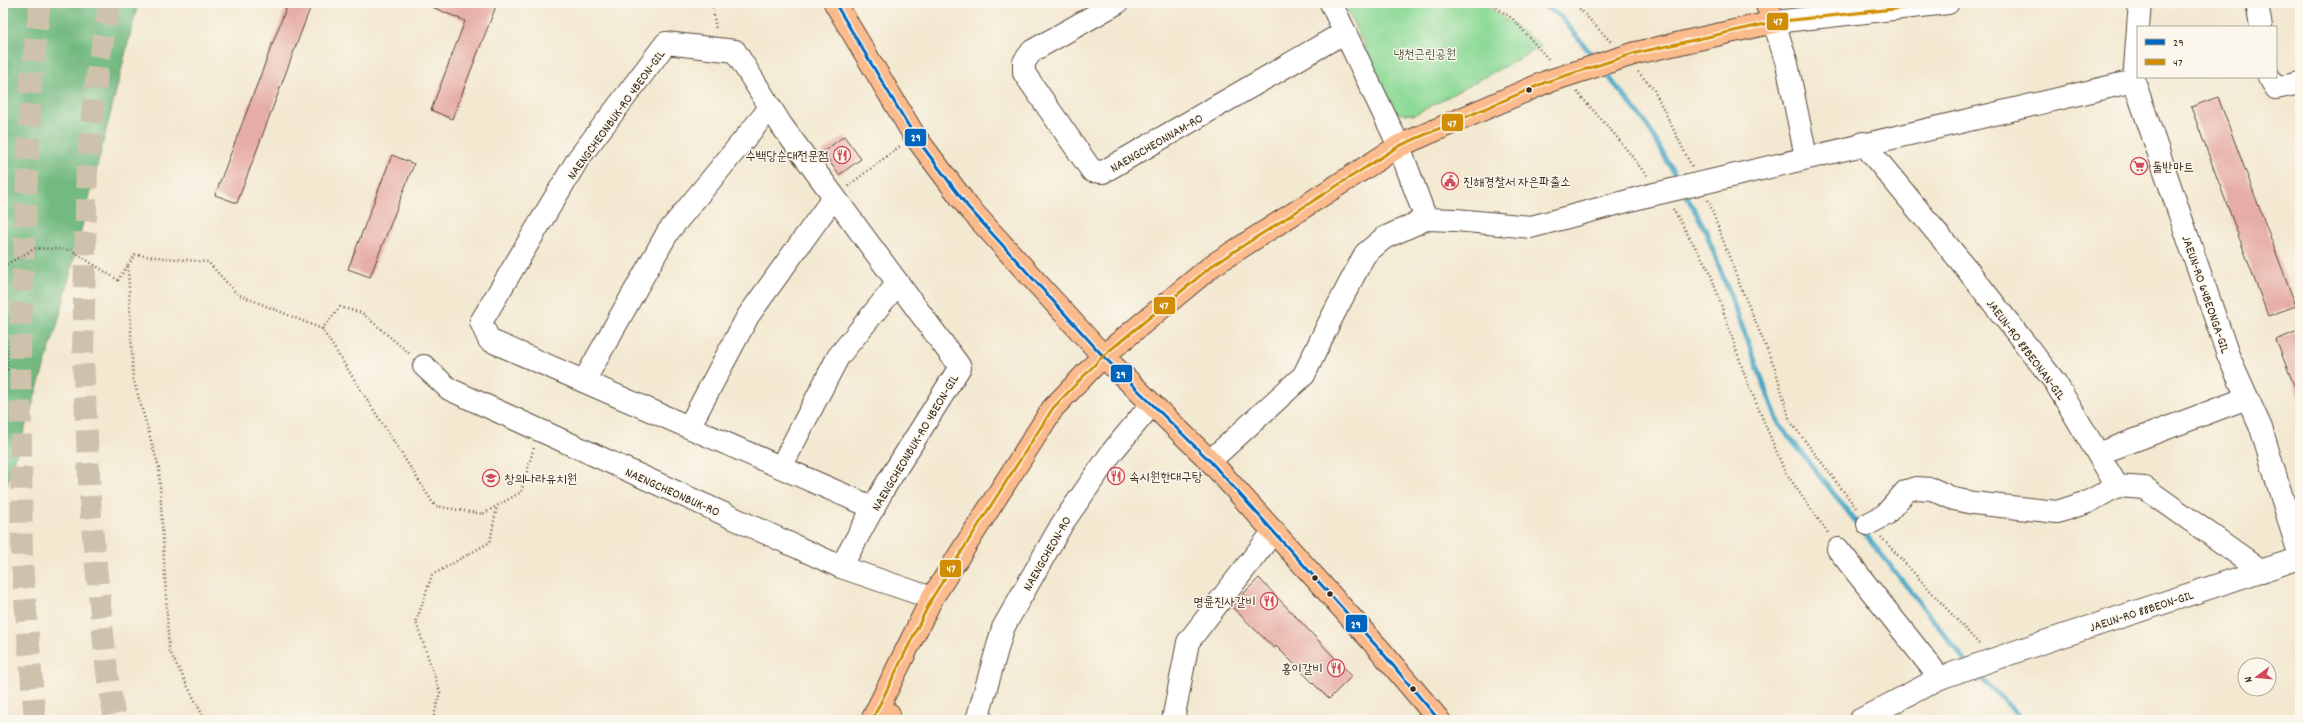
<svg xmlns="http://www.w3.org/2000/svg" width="2303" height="723" font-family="Dekko,'Poor Story',sans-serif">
	<rect width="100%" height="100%" fill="#fbf7ec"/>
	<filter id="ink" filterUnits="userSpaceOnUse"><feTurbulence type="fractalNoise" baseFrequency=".025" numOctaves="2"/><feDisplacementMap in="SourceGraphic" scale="8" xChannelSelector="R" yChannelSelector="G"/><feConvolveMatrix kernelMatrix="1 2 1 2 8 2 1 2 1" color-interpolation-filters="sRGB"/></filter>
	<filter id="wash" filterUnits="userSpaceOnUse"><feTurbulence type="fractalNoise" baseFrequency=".012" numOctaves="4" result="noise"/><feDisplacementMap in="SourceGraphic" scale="16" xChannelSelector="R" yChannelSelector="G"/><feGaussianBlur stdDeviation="0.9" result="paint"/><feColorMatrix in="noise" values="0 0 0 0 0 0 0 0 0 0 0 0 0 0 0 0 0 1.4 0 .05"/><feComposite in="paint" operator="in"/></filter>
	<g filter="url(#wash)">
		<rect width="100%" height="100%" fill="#f3e8d0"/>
		<!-- green -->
		<path fill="#8eda98" stroke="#64825b" d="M 1344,3 L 1483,3 L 1542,46 L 1414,115 L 1396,113 Z"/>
		<!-- forest -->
		<path fill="#72ba80" stroke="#56724f" d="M 3,3 L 138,3 L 58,322 L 3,498 Z"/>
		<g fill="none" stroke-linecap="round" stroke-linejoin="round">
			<!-- stream -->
			<g stroke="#46a6c5" stroke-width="5">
				<path d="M 1540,3 L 1561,17 L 1596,60"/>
				<path d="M 1603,70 L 1646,123 L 1679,182"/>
				<path d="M 1685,193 L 1705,229 L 1779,424 L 1967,663"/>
				<path d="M 1975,672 L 2023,720"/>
			</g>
		</g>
		<g id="blocks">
			<!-- building -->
			<g fill="#e6ada6">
				<path d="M 288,3 L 312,3 L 237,203 L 215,195 Z"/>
				<path d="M 423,3 L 487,3 L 496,6 L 452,119 L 431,110 L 465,21 Z"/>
				<path d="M 2218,97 L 2296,306 L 2268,316 L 2191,107 Z"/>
				<path d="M 844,136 L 861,159 L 839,175 L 823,152 Z"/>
				<path d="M 392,155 L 414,164 L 370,277 L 348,269 Z"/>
				<path d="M 2300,330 L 2300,398 L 2299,398 L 2276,340 Z"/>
				<path d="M 1259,578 L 1352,676 L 1329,699 L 1276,646 L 1274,648 L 1231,606 Z"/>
			</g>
		</g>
	</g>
	<g filter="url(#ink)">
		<use href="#blocks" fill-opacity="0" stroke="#574639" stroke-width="1"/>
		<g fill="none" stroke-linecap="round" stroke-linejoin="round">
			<!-- highway-tunnel -->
			<g stroke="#cec2ac" stroke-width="22" stroke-dasharray="22 11" stroke-linecap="butt">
				<path d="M 110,3 L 98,66 L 87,161 L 83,357 L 91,517 L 107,672 L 115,720"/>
				<path d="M 35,720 L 22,563 L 20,346 L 31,81 L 40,3"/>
			</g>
			<!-- minor casing -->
			<g stroke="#574639" stroke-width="24">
				<g id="minor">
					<path d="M 1117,3 L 1032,51 L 1024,62 L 1024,73 L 1092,171 L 1103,172 L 1345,32"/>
					<path d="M 1331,3 L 1399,146 L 1426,219 L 1456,220 L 1531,227 L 1646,196"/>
					<path d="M 2257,3 L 2261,27"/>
					<path d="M 2138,27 L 2140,3"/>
					<path d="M 2138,28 L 2134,81 L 2228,355 L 2261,428 L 2300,557"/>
					<path d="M 2269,77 L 2276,88 L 2300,83"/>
					<path d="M 1863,143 L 1966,268 L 2055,382 L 2117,486 L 2145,488 L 2262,571"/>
					<path d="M 1806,157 L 1787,64 L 1774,22 L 1948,3"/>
					<path d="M 1706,182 L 2134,81"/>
					<path d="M 424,366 L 449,389 L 841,567 L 932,598"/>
					<path d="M 584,381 L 668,232 L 770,108"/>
					<path d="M 689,427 L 748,316 L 834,197"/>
					<path d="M 2098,454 L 2247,398"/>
					<path d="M 1210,461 L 1304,375 L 1329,323 L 1365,254 L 1384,238 L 1426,219"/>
					<path d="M 781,467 L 838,357 L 898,283"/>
					<path d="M 1868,524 L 1885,515 L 1906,491 L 1916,488 L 1932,489 L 1954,499 L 1973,503 L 2057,512 L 2088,502 L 2117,486"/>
					<path d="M 1838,549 L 1940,678"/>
					<path d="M 841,567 L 884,488 L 960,367 L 782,126 L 735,51 L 666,43 L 578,159 L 481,322 L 489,340 L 874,508"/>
					<path d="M 977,720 L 1003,628 L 1062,524 L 1112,452 L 1151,405"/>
					<path d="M 1173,720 L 1188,642 L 1274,531"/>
					<path d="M 1860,720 L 1940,678 L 2032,646 L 2300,558"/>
				</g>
			</g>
			<!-- major casing -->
			<g stroke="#574639" stroke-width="24">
				<g id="major">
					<path d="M 835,3 L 914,135 L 968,207 L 1103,356 L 1210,461 L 1380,650 L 1439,720"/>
					<path d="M 1636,53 L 1774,22 L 1766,3"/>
					<path d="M 872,720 L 932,598 L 1053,408 L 1103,356 L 1213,265 L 1399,146 L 1546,82"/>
				</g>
			</g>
			<!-- highway casing -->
			<g stroke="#574639" stroke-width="24">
				<path id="highway" d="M 888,720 L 889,714"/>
			</g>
			<!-- path -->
			<g stroke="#574639" stroke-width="2.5" stroke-dasharray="1 3" stroke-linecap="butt">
				<path d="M 712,3 L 716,30"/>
				<path d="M 1490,3 L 1513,19 L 1550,61"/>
				<path d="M 1574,3 L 1611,42"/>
				<path d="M 1638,72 L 1653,88 L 1692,167"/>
				<path d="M 1577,92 L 1616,136 L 1648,177"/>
				<path d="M 848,186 L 900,146"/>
				<path d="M 1708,200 L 1739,283 L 1775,368 L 1790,421 L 1857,509"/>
				<path d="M 1673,209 L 1710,272 L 1745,376 L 1785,472 L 1828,533"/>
				<path d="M 128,265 L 135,255 L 208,262 L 237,294 L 322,329 L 435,506 L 483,514 L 521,492 L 534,447"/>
				<path d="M 3,266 L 36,248 L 71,250 L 118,280 L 128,265 L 133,378 L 159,468 L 169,650 L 205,720"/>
				<path d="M 3,269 L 7,369 L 3,377"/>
				<path d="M 322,329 L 340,307 L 362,313 L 410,354"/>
				<path d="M 1881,537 L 1979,644"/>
				<path d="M 433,720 L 440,692 L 416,622 L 432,575 L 490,542 L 497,506"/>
			</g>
			<!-- minor -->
			<use href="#minor" stroke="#fff" stroke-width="22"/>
			<!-- major -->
			<use href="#major" stroke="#fbbb8d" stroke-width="22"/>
			<!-- highway -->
			<use href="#highway" stroke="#fbbb8d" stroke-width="22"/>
			<!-- minor-bridge casing -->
			<g stroke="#574639" stroke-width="24" stroke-linecap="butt">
				<path id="minor-bridge" d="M 1646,196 L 1706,182"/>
			</g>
			<!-- major-bridge casing -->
			<g stroke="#574639" stroke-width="24" stroke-linecap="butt">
				<path id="major-bridge" d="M 1546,82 L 1636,53"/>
			</g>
			<!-- minor-bridge -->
			<use href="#minor-bridge" stroke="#fff" stroke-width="22"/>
			<!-- major-bridge -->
			<use href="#major-bridge" stroke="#fbbb8d" stroke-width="22"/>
			<!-- bus-1 casing -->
			<g stroke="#fbf7ec" stroke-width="6">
				<path id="bus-1" d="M 835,3 L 914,135 L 968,207 L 1103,356 L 1210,461 L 1380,650 L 1439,720"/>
			</g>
			<!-- bus-2 casing -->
			<g stroke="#fbf7ec" stroke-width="6">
				<path id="bus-2" d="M 872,720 L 932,598 L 1053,408 L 1103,356 L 1213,265 L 1399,146 L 1546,82 L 1636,53 L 1774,22 L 1948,3"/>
			</g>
			<!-- bus-1 -->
			<use href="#bus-1" stroke="#0065bd" stroke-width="3"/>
			<!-- bus-2 -->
			<use href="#bus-2" stroke="#d18d06" stroke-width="3"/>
		</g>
	</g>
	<!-- icons -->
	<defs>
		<g id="restaurant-ring" transform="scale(0.9)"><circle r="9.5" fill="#fbf7ec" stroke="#d1495b" stroke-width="1.5"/><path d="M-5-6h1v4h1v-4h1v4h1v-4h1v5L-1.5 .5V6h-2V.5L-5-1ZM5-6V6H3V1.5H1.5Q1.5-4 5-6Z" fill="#d1495b"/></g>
		<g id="supermarket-ring" transform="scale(0.9)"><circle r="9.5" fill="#fbf7ec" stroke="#d1495b" stroke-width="1.5"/><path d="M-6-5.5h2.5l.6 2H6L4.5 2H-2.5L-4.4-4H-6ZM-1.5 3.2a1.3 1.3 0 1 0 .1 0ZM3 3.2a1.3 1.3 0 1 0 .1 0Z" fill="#d1495b"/></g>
		<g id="civic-ring" transform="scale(0.9)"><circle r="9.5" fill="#fbf7ec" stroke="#d1495b" stroke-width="1.5"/><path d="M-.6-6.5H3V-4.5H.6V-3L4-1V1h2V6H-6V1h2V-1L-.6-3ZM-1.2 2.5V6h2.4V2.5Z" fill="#d1495b"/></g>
		<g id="school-ring" transform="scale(0.9)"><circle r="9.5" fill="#fbf7ec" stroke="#d1495b" stroke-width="1.5"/><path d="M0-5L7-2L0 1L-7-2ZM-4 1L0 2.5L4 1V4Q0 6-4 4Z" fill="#d1495b"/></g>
	</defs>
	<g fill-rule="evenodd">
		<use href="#restaurant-ring" x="842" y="155"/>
		<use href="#supermarket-ring" x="2139" y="166"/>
		<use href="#civic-ring" x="1450" y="181"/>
		<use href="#restaurant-ring" x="1116" y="476"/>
		<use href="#school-ring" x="491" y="478"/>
		<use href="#restaurant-ring" x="1269" y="601"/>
		<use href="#restaurant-ring" x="1336" y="668"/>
	</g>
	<!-- markers -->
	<g fill="#3b2a1e" stroke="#fbf7ec" stroke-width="1.5">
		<circle cx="1529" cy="90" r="3.5"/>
		<circle cx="1315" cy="578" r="3.5"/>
		<circle cx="1330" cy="594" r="3.5"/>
		<circle cx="1413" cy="689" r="3.5"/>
	</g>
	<g text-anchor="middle" stroke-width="3" stroke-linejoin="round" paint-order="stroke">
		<!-- park labels -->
		<g font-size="13" fill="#50563c" stroke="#fbf7ec">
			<text x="1425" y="58">냉천근린공원</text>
		</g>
		<!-- street labels -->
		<g font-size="13" fill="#3b2a1e" stroke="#fbf7ec">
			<text transform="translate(615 114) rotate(-54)" y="5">NAENGCHEONBUK-RO 4BEON-GIL</text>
			<text transform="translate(1156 142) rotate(-30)" y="5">NAENGCHEONNAM-RO</text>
			<text transform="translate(2207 294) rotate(71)" y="5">JAEUN-RO 64BEONGA-GIL</text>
			<text transform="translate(2027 349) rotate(53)" y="5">JAEUN-RO 88BEONAN-GIL</text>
			<text transform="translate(914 442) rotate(-59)" y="5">NAENGCHEONBUK-RO 4BEON-GIL</text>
			<text transform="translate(673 491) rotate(24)" y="5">NAENGCHEONBUK-RO</text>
			<text transform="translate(1046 553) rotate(-60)" y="5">NAENGCHEON-RO</text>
			<text transform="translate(2141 610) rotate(-18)" y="5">JAEUN-RO 88BEON-GIL</text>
		</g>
		<!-- poi labels -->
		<g font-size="13" fill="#3b2a1e" stroke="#fbf7ec" text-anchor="start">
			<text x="829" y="160" text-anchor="end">수백당순대전문점</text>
			<text x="2152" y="171">둘반마트</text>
			<text x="1463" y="186">진해경찰서 자은파출소</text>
			<text x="1129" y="481">속시원한대구탕</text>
			<text x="504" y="483">창의나라유치원</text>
			<text x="1256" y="606" text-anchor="end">명륜진사갈비</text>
			<text x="1323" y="673" text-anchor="end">홍이갈비</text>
		</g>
	</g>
	<g stroke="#fbf7ec" stroke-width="1.5">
		<rect x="1766" y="12" width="23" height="19" rx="4" fill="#d18d06"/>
		<rect x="1441" y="113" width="23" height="19" rx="4" fill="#d18d06"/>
		<rect x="904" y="128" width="23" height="19" rx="4" fill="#0065bd"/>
		<rect x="1153" y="296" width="23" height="19" rx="4" fill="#d18d06"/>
		<rect x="1110" y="364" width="23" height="19" rx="4" fill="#0065bd"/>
		<rect x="939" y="559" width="23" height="19" rx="4" fill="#d18d06"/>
		<rect x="1345" y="614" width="23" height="19" rx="4" fill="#0065bd"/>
	</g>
	<g font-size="11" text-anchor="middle" font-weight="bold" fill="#fff">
		<text x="1778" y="25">47</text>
		<text x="1452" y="127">47</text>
		<text x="916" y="141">29</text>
		<text x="1164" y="309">47</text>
		<text x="1121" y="378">29</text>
		<text x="951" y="572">47</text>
		<text x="1356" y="628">29</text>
	</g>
	<!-- margin -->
	<rect width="2303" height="723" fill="none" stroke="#fbf7ec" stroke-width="16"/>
	<!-- legend -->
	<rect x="2137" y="26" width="140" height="52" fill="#fbf7ec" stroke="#aea59a"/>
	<rect x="2145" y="39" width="20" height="6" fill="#0065bd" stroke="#aea59a"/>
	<text x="2173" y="46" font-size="12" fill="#3b2a1e">29</text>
	<rect x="2145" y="59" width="20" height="6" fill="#d18d06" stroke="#aea59a"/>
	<text x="2173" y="66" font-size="12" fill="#3b2a1e">47</text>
	<!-- north arrow -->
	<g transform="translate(2257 677) rotate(254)"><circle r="19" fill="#fbf7ec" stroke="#aea59a"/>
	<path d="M0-3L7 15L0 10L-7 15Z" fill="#d1495b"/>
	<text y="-6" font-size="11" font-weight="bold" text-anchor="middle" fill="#3b2a1e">N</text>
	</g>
</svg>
